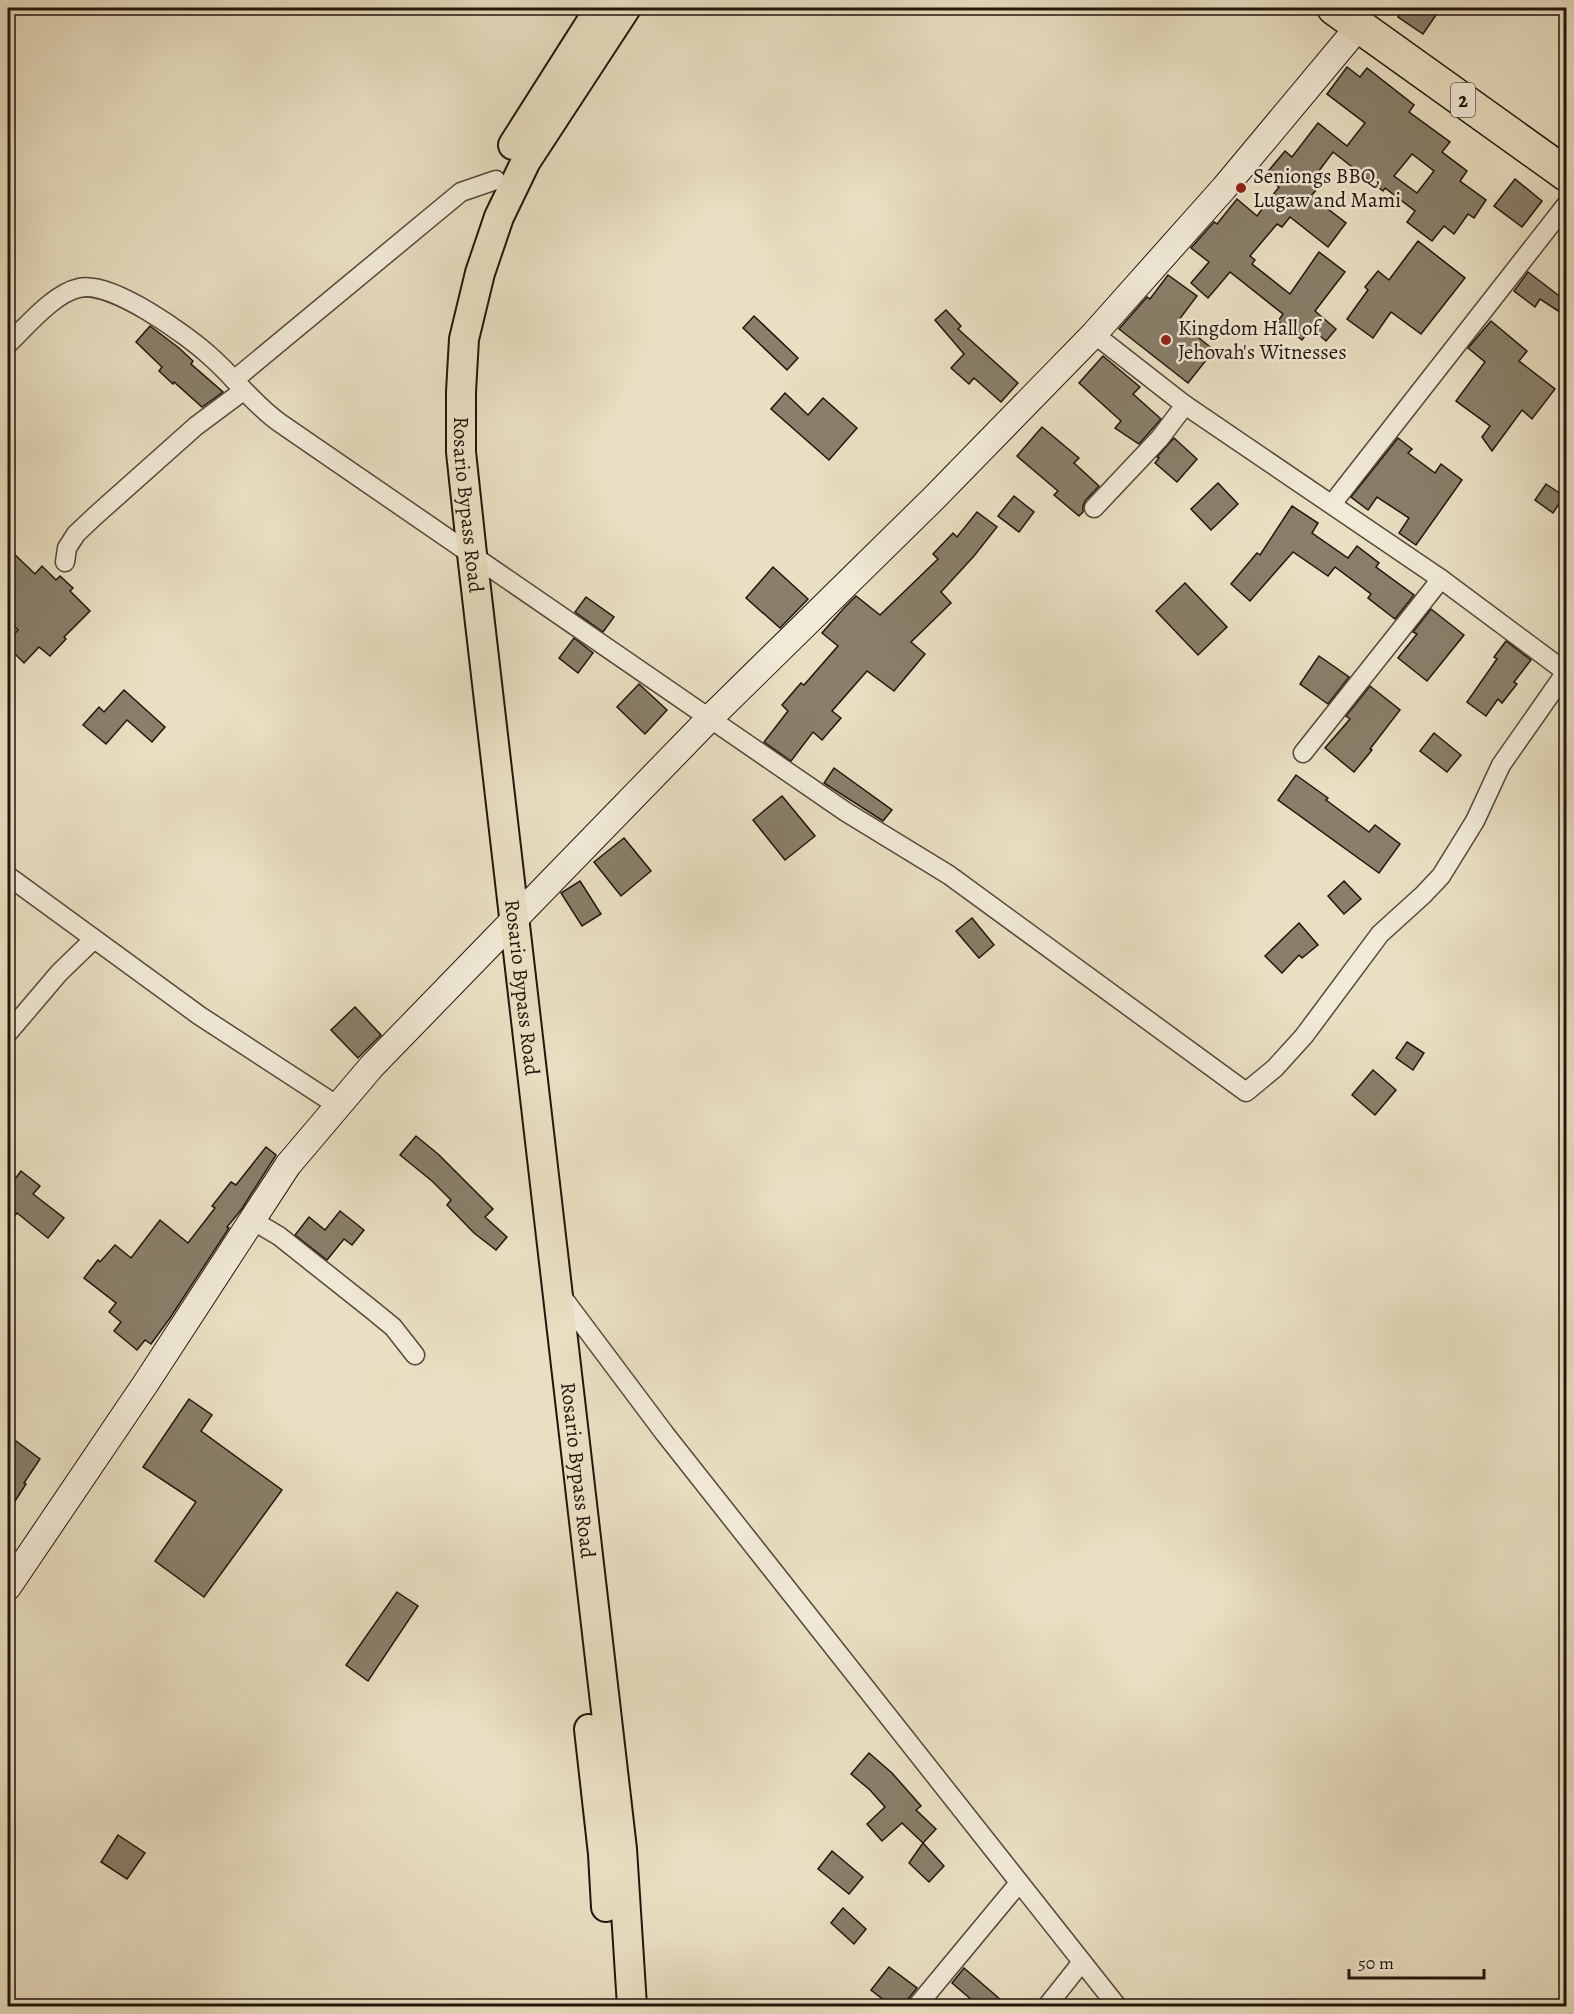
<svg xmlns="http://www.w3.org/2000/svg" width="1574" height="2014" font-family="Alegreya,serif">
	<rect width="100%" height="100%" fill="#e9dfc2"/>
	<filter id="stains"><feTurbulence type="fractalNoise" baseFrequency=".00333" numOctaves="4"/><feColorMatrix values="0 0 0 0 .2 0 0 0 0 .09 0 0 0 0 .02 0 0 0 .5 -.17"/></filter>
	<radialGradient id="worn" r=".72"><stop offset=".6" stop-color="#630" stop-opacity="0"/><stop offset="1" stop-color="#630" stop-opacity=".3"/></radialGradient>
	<!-- building -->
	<g fill="#897f6a" stroke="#22160b" stroke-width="1.5" fill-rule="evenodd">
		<path d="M 1404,8 L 1425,8 L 1436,15 L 1423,34 L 1398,17 Z"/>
		<path d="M 1347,67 L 1360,77 L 1367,68 L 1414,105 L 1409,112 L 1450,142 L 1442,152 L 1467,171 L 1460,181 L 1486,200 L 1474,218 L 1468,214 L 1454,234 L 1444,226 L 1432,241 L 1407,222 L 1415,211 L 1385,188 L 1383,191 L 1333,152 L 1315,176 L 1323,182 L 1311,196 L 1346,223 L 1328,247 L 1290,217 L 1282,227 L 1277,224 L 1250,256 L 1255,260 L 1252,264 L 1290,294 L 1319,252 L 1345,272 L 1315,311 L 1336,329 L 1326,341 L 1311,328 L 1302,340 L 1278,321 L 1283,314 L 1230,272 L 1208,298 L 1191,283 L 1209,262 L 1191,248 L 1214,222 L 1217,224 L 1237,199 L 1257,216 L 1279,187 L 1265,175 L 1285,151 L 1292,157 L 1318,123 L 1347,146 L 1365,123 L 1327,94 ZM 1412,154 L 1434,171 L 1417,193 L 1394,176 Z"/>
		<path d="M 1515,179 L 1542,201 L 1522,227 L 1494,206 Z"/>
		<path d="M 1418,241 L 1465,278 L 1421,334 L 1391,312 L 1373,338 L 1347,319 L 1368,290 L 1365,287 L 1378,271 L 1389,280 Z"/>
		<path d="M 1528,272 L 1566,301 L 1566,316 L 1540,299 L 1535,307 L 1514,291 Z"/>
		<path d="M 1168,275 L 1197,296 L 1178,321 L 1214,350 L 1188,383 L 1119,329 L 1147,297 L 1150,299 Z"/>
		<path d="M 946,310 L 961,326 L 958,329 L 1018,383 L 1001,402 L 974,378 L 969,384 L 951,368 L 964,354 L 935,320 Z"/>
		<path d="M 754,316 L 798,358 L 787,370 L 743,328 Z"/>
		<path d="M 1491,321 L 1527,351 L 1519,361 L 1555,389 L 1532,419 L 1522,410 L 1492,451 L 1482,437 L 1490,426 L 1456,401 L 1485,362 L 1468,348 Z"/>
		<path d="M 150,326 L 179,348 L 193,361 L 191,364 L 223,392 L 202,407 L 174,382 L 173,384 L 159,371 L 162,367 L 136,342 Z"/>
		<path d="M 1103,356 L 1140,387 L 1133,394 L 1161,419 L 1139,444 L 1115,428 L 1121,421 L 1079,383 Z"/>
		<path d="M 785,393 L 808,415 L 823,398 L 857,428 L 829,460 L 771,409 Z"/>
		<path d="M 1042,427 L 1079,458 L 1074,463 L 1099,486 L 1085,501 L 1083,506 L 1083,512 L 1079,516 L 1054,495 L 1058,491 L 1017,456 Z"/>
		<path d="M 1174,438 L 1197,459 L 1177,482 L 1155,463 L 1159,458 L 1157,457 Z"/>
		<path d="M 1398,438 L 1412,449 L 1408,453 L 1435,473 L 1441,464 L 1462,480 L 1416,545 L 1399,533 L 1409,518 L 1377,497 L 1368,510 L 1351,497 Z"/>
		<path d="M 1218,483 L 1238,504 L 1211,530 L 1191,509 Z"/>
		<path d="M 1546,484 L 1564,496 L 1553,513 L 1535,500 Z"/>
		<path d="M 1014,496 L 1034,512 L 1019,532 L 998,516 Z"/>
		<path d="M 1292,506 L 1318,523 L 1312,533 L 1348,558 L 1357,546 L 1379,563 L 1376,567 L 1414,595 L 1395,619 L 1368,598 L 1371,594 L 1335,567 L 1328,576 L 1293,552 L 1250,601 L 1231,584 L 1257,553 L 1260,555 Z"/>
		<path d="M 977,512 L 997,527 L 974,556 L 941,592 L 951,603 L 911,642 L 925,654 L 894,691 L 867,671 L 832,711 L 841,718 L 822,740 L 813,732 L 791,761 L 764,742 L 788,711 L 782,705 L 801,683 L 804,685 L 838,646 L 822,633 L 844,608 L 856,596 L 880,615 L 938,559 L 933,554 L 953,533 L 957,537 Z"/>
		<path d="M 8,548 L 35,574 L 42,566 L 56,580 L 60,576 L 73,588 L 70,591 L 90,611 L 64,637 L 66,639 L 50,656 L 39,647 L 24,663 L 8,647 L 8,641 L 18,630 L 8,620 Z"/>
		<path d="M 773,567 L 808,599 L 780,628 L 746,598 Z"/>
		<path d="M 1185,583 L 1227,627 L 1198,655 L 1156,611 Z"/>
		<path d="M 586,597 L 614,617 L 603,632 L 575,612 Z"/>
		<path d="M 1431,609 L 1464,635 L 1427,681 L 1398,658 L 1417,634 L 1413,632 Z"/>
		<path d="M 574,638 L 593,653 L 578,673 L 559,658 Z"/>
		<path d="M 1506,641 L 1531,660 L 1514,682 L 1517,684 L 1502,703 L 1498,699 L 1486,716 L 1467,702 L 1497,659 L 1494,657 Z"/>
		<path d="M 1319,656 L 1349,677 L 1328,704 L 1300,684 Z"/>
		<path d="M 639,684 L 667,710 L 645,734 L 617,707 Z"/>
		<path d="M 1370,686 L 1400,710 L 1370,749 L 1372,750 L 1354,772 L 1325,748 L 1350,719 L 1346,716 Z"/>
		<path d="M 124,690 L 165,727 L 152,742 L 127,720 L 106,744 L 83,725 L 99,707 L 104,712 Z"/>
		<path d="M 1434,733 L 1461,755 L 1447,772 L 1420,751 Z"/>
		<path d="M 834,768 L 892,810 L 883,821 L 824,783 Z"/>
		<path d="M 1296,775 L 1328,798 L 1326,800 L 1369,832 L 1375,825 L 1400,844 L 1379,873 L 1278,800 Z"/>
		<path d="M 782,796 L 815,836 L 785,860 L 753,820 Z"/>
		<path d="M 624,838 L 651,871 L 621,896 L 594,862 Z"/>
		<path d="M 580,881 L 601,914 L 582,926 L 561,893 Z"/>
		<path d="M 1344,881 L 1361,899 L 1344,914 L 1328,896 Z"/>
		<path d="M 972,918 L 994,945 L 979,958 L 956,931 Z"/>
		<path d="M 1299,923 L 1318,945 L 1302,958 L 1299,955 L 1282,973 L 1265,956 Z"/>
		<path d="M 355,1007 L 381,1035 L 358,1058 L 331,1030 Z"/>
		<path d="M 1407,1042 L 1424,1053 L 1413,1070 L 1396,1058 Z"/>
		<path d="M 1373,1070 L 1396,1090 L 1375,1115 L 1352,1095 Z"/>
		<path d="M 416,1136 L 438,1154 L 493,1209 L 485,1217 L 507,1237 L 496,1250 L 474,1233 L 447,1205 L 451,1200 L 432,1181 L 400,1155 Z"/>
		<path d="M 266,1147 L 276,1155 L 241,1210 L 227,1227 L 229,1228 L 170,1318 L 151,1344 L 145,1340 L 137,1350 L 114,1331 L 121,1322 L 109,1312 L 116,1303 L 84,1278 L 98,1260 L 100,1262 L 115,1245 L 131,1258 L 160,1220 L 188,1243 L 215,1208 L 212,1206 L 231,1182 L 236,1185 Z"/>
		<path d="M 21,1171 L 40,1186 L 33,1194 L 64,1218 L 48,1238 L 17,1213 L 8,1224 L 8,1188 Z"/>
		<path d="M 340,1211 L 364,1230 L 352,1245 L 344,1239 L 327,1260 L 295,1235 L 309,1217 L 325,1230 Z"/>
		<path d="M 189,1399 L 212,1415 L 201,1431 L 282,1490 L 204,1597 L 155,1561 L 196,1502 L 143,1467 Z"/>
		<path d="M 16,1441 L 40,1459 L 24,1483 L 26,1484 L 8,1512 L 8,1453 Z"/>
		<path d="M 397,1592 L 418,1606 L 368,1681 L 346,1665 Z"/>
		<path d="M 869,1753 L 892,1773 L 921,1806 L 916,1810 L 936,1829 L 923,1843 L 902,1823 L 882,1841 L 867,1824 L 885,1807 L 870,1790 L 851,1774 Z"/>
		<path d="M 118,1835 L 145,1853 L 127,1879 L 101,1862 Z"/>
		<path d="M 923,1843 L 944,1866 L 929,1882 L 909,1863 Z"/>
		<path d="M 832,1851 L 863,1877 L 849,1894 L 818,1869 Z"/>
		<path d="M 843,1908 L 866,1929 L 854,1944 L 831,1923 Z"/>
		<path d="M 889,1967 L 917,1988 L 908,1999 L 906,2007 L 893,2007 L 871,1990 Z"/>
		<path d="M 964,1968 L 1009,2007 L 980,2007 L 952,1983 Z"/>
	</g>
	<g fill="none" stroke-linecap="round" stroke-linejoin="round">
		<!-- street casing -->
		<g stroke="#544839" stroke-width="21">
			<g id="street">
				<path d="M 1094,334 L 1185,405 L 1441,579 L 1566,672"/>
				<path d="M 8,344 C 26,327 54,293 79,288 C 111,280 187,335 211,357 C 236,379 252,403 280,423 L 846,812 L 949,875 L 1246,1092 L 1275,1068 L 1304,1036 L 1380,934 L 1423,895 L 1441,876 L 1475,821 L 1501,765 L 1566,672"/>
				<path d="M 234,380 L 461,192 L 496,180"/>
				<path d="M 1332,504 L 1566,205"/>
				<path d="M 1094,508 L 1160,438 L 1185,405"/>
				<path d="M 65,562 L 67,548 L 76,534 L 95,516 L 196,426 L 243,391"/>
				<path d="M 1303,753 L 1441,579"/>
				<path d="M 8,876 L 200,1016 L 338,1106"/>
				<path d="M 8,1033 L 59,973 L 93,940"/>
				<path d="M 252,1220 L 279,1236 L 371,1309 L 393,1327 L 415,1355"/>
				<path d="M 560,1294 L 665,1434 L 1117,2006"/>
				<path d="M 917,2006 L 1019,1883"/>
				<path d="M 1047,2006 L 1082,1962"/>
			</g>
		</g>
		<!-- secondary casing -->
		<g stroke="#22160b" stroke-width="28">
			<path id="secondary" d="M 8,1587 L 146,1383 L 288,1165 L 372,1066 L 709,719 L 934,498 L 1094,334 L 1224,188 L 1360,25"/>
		</g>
		<!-- primary casing -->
		<g stroke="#22160b" stroke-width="32">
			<g id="primary">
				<path id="s1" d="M 626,8 L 526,161 L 499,217 L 480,273 L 464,339 L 461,392 L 461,452 L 472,554 L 622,1849 L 632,2006"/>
				<path d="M 513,145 L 600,8"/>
				<path d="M 589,1729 L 603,1854 L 606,1907"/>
			</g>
		</g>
		<!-- highway casing -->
		<g stroke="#22160b" stroke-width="36">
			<path id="highway" d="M 1334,8 L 1566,174"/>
		</g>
		<!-- street -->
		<use href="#street" stroke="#f1ead7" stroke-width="18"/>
		<!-- secondary -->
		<use href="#secondary" stroke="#f1ead7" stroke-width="26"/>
		<!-- primary -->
		<use href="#primary" stroke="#e9dfc2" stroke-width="28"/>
		<!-- highway -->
		<use href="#highway" stroke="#e9dfc2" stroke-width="33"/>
	</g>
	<!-- markers -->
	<g fill="#8f2418" stroke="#f1ead7" stroke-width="2">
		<circle cx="1241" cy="188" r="6"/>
		<circle cx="1166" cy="340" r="6"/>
	</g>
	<g text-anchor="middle" stroke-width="5" stroke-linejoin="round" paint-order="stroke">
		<!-- shield labels -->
		<rect fill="#f1ead7" stroke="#605648" stroke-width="1.5" x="1451" y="83" width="24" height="34" rx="4.5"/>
		<g font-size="20" font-weight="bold" fill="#22160b">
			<text x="1463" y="107">2</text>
		</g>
		<!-- poi labels -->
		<g font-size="21" fill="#22160b" stroke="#f1ead7" text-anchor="start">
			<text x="1253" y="183">Seniongs BBQ,<tspan x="1253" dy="24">Lugaw and Mami</tspan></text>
			<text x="1178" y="335">Kingdom Hall of<tspan x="1178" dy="24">Jehovah's Witnesses</tspan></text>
		</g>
		<!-- street labels -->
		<g font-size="21" fill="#22160b" stroke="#f1ead7">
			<text dy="7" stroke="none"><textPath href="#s1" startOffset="538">Rosario Bypass Road</textPath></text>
			<text dy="7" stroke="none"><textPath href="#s1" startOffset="1024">Rosario Bypass Road</textPath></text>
			<text dy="7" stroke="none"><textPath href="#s1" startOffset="1510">Rosario Bypass Road</textPath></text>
		</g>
	</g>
	<!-- margin -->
	<rect width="1574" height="2014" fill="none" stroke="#e9dfc2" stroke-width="30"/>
	<rect x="9" y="9" width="1556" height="1996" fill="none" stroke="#22160b" stroke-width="3"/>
	<rect x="15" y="15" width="1544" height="1984" fill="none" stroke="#22160b" stroke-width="1.5"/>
	<!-- scale -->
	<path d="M1349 1969v9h135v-9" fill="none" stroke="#22160b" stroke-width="3"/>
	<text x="1358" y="1969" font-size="18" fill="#22160b" stroke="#f1ead7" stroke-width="4.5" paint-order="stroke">50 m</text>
	<rect width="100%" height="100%" filter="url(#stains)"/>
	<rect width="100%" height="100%" fill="url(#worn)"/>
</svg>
